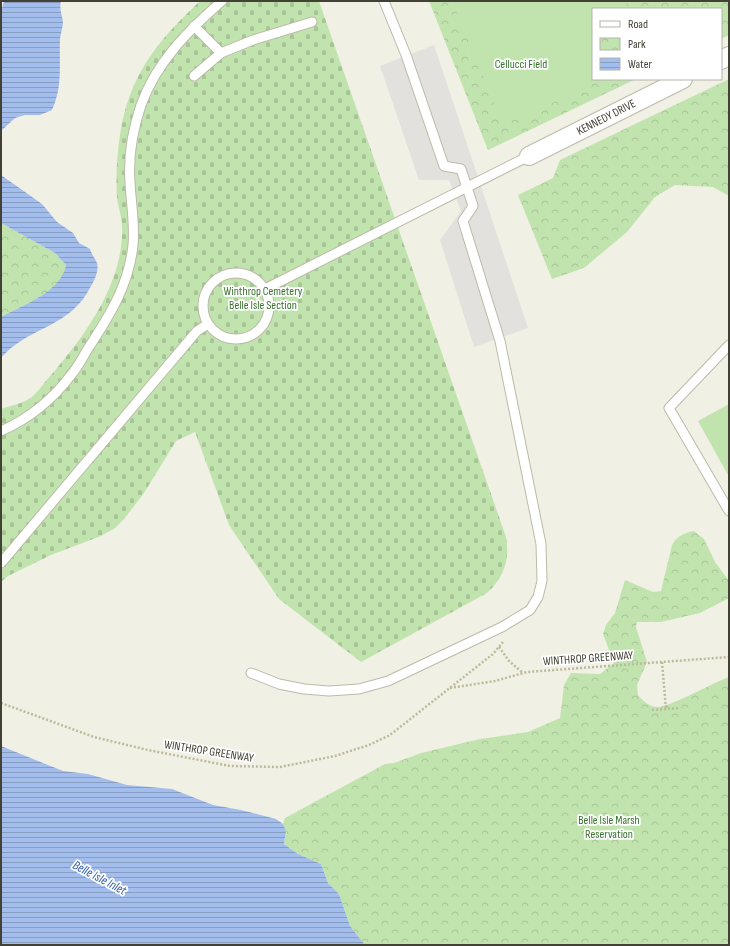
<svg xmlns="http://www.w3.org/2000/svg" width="730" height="946" font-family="'Sofia Sans Condensed',sans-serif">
	<defs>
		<pattern id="cemetery-stones" width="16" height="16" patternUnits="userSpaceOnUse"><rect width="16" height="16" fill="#c1e4af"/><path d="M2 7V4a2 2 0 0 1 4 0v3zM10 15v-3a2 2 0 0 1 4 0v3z" fill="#a7c597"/></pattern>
		<pattern id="park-crowns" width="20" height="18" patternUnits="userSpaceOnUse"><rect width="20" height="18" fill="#c1e4af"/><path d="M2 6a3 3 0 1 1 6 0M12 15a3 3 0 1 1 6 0" fill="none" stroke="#a7c597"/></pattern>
		<pattern id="water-rules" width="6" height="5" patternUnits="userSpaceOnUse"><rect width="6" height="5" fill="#a3beec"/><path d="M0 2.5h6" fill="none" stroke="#869cc0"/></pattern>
	</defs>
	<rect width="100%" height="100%" fill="#f1f0e5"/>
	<!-- cemetery -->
	<path fill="url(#cemetery-stones)" d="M 200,1 L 319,1 L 506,537 C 510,560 504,577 487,593 L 361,662 L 279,599 L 229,525 L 195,432 L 176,441 L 144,493 L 125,518 L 115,528 L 101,536 L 51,555 L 8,576 L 1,582 L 1,409 C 10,406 24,403 32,397 C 39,391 45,381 52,374 C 86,334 124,282 122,227 C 122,217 118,207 117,197 C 115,167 119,123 130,95 C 146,54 169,31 200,1 Z"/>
	<!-- park -->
	<g fill="url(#park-crowns)">
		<path d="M 429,1 L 729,1 L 729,35 L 721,39 L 721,9 L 593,9 L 593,79 L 636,79 L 488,150 Z"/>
		<path d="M 729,79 L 729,196 L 713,187 L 675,185 L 655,197 L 627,232 L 584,268 L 552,279 L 518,195 L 553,178 L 560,160 Z"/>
		<path d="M 1,223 L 55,253 L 66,265 C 61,292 23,305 1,317 Z"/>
		<path d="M 694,531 L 704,539 L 715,562 L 729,581 L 729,598 L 700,613 L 661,622 L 637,622 L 636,627 L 647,662 L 637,685 L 638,695 C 642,700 648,706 656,707 C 669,708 714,682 729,677 L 729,945 L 365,945 L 350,926 L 339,894 L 328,883 L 321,864 L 298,854 L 284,844 L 286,831 L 283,824 L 285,818 L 385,764 L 394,763 L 421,753 L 480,739 L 528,732 L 560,718 L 564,685 L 571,673 L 600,674 L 614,663 L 603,634 L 606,625 L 615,613 L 625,580 L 653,592 L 661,591 L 672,545 C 677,536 684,533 694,531 Z"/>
	</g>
	<!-- pitch -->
	<g fill="#c1e4af">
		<path d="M 452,1 L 625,1 L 630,9 L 593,9 L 593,79 L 604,79 L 516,120 L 498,113 Z"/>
		<path d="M 729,404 L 729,475 L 728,475 L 698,421 Z"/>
	</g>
	<!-- parking -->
	<path fill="#e2e1dd" d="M 434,45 L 528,328 L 474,347 L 440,240 L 461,211 L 449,180 L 419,180 L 380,66 Z"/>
	<!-- water -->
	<g fill="url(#water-rules)">
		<path d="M 4,1 L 61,1 C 59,9 62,14 63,22 C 63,28 60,34 60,40 C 59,66 63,86 52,110 L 40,115 L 25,115 L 15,118 L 1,131 L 1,12 Z"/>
		<path d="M 1,175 L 42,204 L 57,222 L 73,233 L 79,243 L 90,249 C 91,254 95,258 97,263 C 99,270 95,280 91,286 C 70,329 28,326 1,358 L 1,317 C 23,305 61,292 66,265 L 55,253 L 1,223 Z"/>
		<path d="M 1,746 L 63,771 L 88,774 L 127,785 L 172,789 L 213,805 L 241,810 L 276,819 L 283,824 L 286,831 L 284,844 L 298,854 L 321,864 L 328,883 L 339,894 L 350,926 L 365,945 L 1,945 Z"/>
	</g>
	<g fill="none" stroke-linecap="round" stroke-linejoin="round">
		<!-- lane casing -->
		<g stroke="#bcbaa8" stroke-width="11">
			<g id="lane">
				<path d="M 194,26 L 221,53"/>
				<path d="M 194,76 L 221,53 L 253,40 L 312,22"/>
				<circle cx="236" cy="306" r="33"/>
				<path d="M 265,289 L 529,156"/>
				<path d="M 729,345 L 669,408 L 729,511"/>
				<path d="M 1,431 C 28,419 53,399 71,375 C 79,366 84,354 91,344 C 111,313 129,284 133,245 C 135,224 131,203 130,182 C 128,156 133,129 141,105 C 157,61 188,31 222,1"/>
				<path d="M 1,563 L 197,331 L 208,324"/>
				<path d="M 251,673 L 279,684 L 304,689 L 329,691 L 359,689 L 388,681 L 502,627 L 530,610 L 538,597 L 542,581 L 541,544 L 500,341 L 463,221 L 473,206 L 461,169 L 444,166 L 406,55 L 384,1"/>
			</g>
		</g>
		<!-- street casing -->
		<g stroke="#bcbaa8" stroke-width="20">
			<g id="street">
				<path d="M 721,60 L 729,56"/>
				<path d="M 529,156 L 683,79"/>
			</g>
		</g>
		<!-- path -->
		<g stroke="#bdb99a" stroke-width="2.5" stroke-dasharray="2 2" stroke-linecap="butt">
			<path d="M 499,647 L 509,661 L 523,673"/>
			<path d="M 662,662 L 666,709"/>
			<path d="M 450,688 L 495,681 L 527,672 L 729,657"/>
			<path d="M 1,703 L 94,737 L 148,750 L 230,766 L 280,767 L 335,756 L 369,745 L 390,735 L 493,654 L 503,642"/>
			<path d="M 652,710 L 680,708"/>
		</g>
		<!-- lane -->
		<use href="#lane" stroke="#fff" stroke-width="9"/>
		<!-- street -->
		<use href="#street" stroke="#fff" stroke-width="18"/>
	</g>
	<g text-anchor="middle" stroke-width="3.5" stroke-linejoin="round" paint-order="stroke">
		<!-- park labels -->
		<g font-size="12" fill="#37722c" stroke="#fff">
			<text x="521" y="68">Cellucci Field</text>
			<text x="263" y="295">Winthrop Cemetery<tspan x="263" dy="14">Belle Isle Section</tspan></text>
			<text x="609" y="824">Belle Isle Marsh<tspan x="609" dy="14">Reservation</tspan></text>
		</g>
		<!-- street labels -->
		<g font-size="12" fill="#434135" stroke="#fff">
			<text transform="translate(606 117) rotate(-27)" y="4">KENNEDY DRIVE</text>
			<text transform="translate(588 658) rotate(-4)" y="4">WINTHROP GREENWAY</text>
			<text transform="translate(209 751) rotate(9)" y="4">WINTHROP GREENWAY</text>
		</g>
		<!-- water labels -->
		<g font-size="13" font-style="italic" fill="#345ea9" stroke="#fff">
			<text transform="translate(100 877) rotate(28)" y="5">Belle Isle Inlet</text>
		</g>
	</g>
	<!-- border -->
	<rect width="730" height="946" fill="none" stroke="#434135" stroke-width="4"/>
	<!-- legend -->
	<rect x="592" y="8" width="130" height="72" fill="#ffffff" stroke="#b4b3ae"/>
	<rect x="600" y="21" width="20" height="6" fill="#ffffff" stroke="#b4b3ae"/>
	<text x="628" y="28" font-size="12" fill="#434135">Road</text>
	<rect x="600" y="38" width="20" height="12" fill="url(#park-crowns)" stroke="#b4b3ae"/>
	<text x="628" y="48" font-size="12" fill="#434135">Park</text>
	<rect x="600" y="58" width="20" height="12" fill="url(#water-rules)" stroke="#b4b3ae"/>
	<text x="628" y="68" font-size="12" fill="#434135">Water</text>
</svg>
